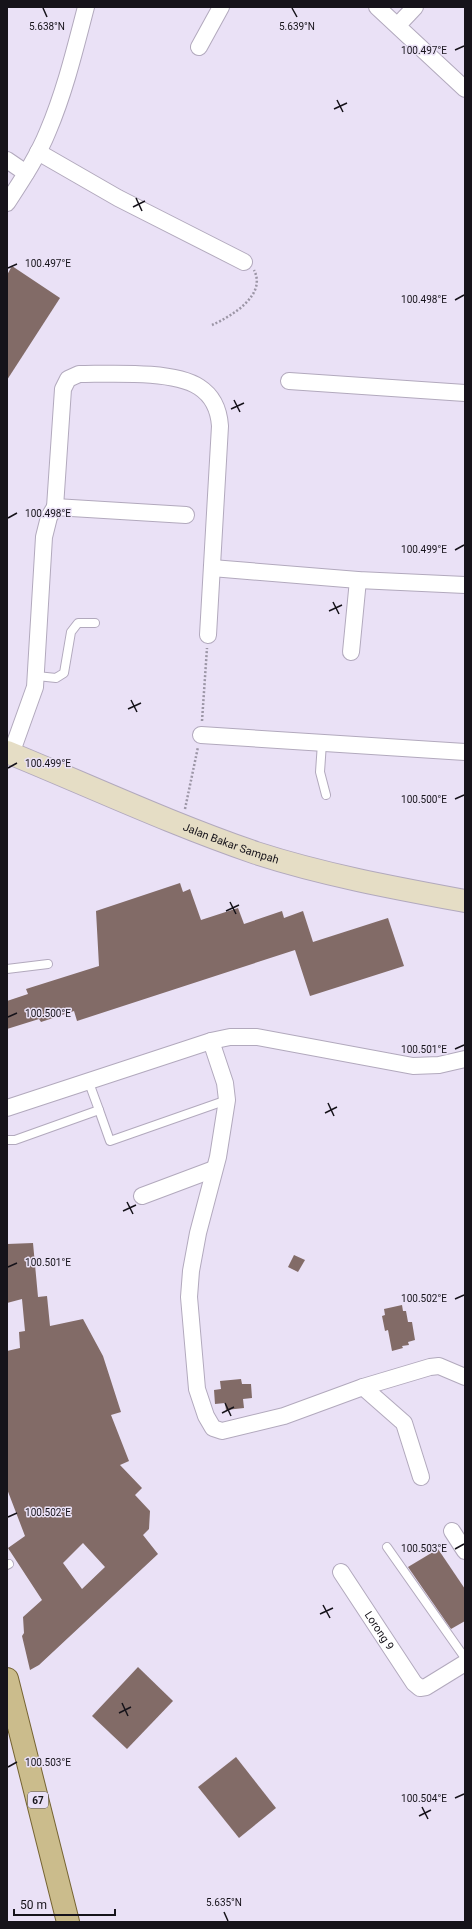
<svg xmlns="http://www.w3.org/2000/svg" width="472" height="1929" font-family="Roboto,sans-serif">
	<rect width="100%" height="100%" fill="#eae1f6"/>
	<!-- building -->
	<g fill="#826b67" fill-rule="evenodd">
		<path d="M 12,266 L 60,298 L 7,380 L 7,275 Z"/>
		<path d="M 180,883 L 183,892 L 190,889 L 201,920 L 238,908 L 244,924 L 282,911 L 284,918 L 303,911 L 313,942 L 388,918 L 404,966 L 310,996 L 295,950 L 77,1021 L 74,1011 L 41,1022 L 39,1019 L 7,1029 L 7,1001 L 28,994 L 26,989 L 99,966 L 96,911 Z"/>
		<path d="M 33,1243 L 38,1297 L 47,1296 L 50,1326 L 83,1319 L 103,1356 L 121,1412 L 111,1415 L 129,1461 L 120,1465 L 142,1488 L 135,1495 L 150,1511 L 149,1529 L 143,1535 L 158,1554 L 39,1665 L 30,1670 L 22,1636 L 24,1633 L 23,1617 L 42,1600 L 8,1548 L 25,1536 L 7,1489 L 7,1351 L 20,1348 L 19,1332 L 25,1331 L 22,1299 L 7,1303 L 7,1244 ZM 83,1543 L 105,1567 L 82,1589 L 63,1563 Z"/>
		<path d="M 294,1255 L 305,1260 L 298,1272 L 288,1267 Z"/>
		<path d="M 402,1305 L 403,1311 L 406,1311 L 408,1322 L 412,1322 L 415,1340 L 408,1342 L 409,1345 L 402,1346 L 403,1348 L 392,1351 L 388,1330 L 385,1331 L 382,1316 L 385,1315 L 384,1309 Z"/>
		<path d="M 241,1379 L 242,1384 L 251,1384 L 252,1398 L 243,1399 L 244,1408 L 226,1410 L 225,1403 L 215,1404 L 214,1390 L 221,1389 L 220,1381 Z"/>
		<path d="M 438,1549 L 465,1589 L 465,1621 L 451,1629 L 408,1567 Z"/>
		<path d="M 138,1667 L 173,1701 L 127,1749 L 92,1716 Z"/>
		<path d="M 236,1757 L 276,1808 L 239,1838 L 198,1787 Z"/>
	</g>
	<g fill="none" stroke-linecap="round" stroke-linejoin="round">
		<!-- lane casing -->
		<g stroke="#b2a9bd" stroke-width="10">
			<g id="lane">
				<path d="M 37,676 L 56,678 L 64,673 L 71,632 L 78,623 L 95,623"/>
				<path d="M 322,743 L 320,772 L 326,795"/>
				<path d="M 7,969 L 48,964"/>
				<path d="M 99,1110 L 110,1141 L 227,1100"/>
				<path d="M 7,1140 L 15,1140 L 99,1110 L 88,1080"/>
				<path d="M 387,1547 L 465,1658"/>
				<path d="M 7,1565 L 9,1564"/>
			</g>
		</g>
		<!-- street casing -->
		<g stroke="#b2a9bd" stroke-width="18">
			<g id="street">
				<path d="M 377,7 L 465,89"/>
				<path d="M 398,25 L 415,7"/>
				<path d="M 199,47 L 221,7"/>
				<path d="M 38,152 L 118,198 L 244,262"/>
				<path d="M 7,160 L 26,173"/>
				<path d="M 7,203 C 22,180 38,156 48,131 C 65,91 75,49 86,7"/>
				<path d="M 289,381 L 465,393"/>
				<path d="M 55,507 L 63,389 L 68,379 L 79,374 C 110,374 173,370 199,387 C 213,396 219,411 220,426 L 208,635"/>
				<path d="M 212,568 L 358,580 L 465,585"/>
				<path d="M 351,652 L 358,580"/>
				<path d="M 201,735 L 465,752"/>
				<path d="M 11,754 L 35,687 L 44,537 L 49,517 L 55,507 L 186,515"/>
				<path d="M 211,1041 L 225,1083 L 227,1100 L 218,1157 L 198,1233 L 191,1271 L 189,1297 L 197,1389 L 206,1416 L 213,1428 L 222,1431 L 284,1416 L 363,1387 L 430,1367 L 439,1366 L 465,1377"/>
				<path d="M 7,1108 L 211,1041 L 230,1037 L 257,1037 L 413,1066 L 439,1065 L 465,1059"/>
				<path d="M 142,1196 L 214,1169"/>
				<path d="M 363,1387 L 404,1423 L 421,1477"/>
				<path d="M 452,1531 L 465,1551"/>
				<path id="s1" d="M 341,1572 L 414,1683 L 420,1688 L 426,1687 L 465,1663"/>
			</g>
		</g>
		<!-- secondary casing -->
		<g stroke="#b2a9bd" stroke-width="24">
			<g id="secondary">
				<path id="s2" d="M 7,752 C 90,786 171,824 256,853 C 324,875 395,888 465,901"/>
			</g>
		</g>
		<!-- primary casing -->
		<g stroke="#766432" stroke-width="24">
			<path id="primary" d="M 7,1679 L 68,1922"/>
		</g>
		<!-- path -->
		<g stroke="#9c96a6" stroke-width="2.5" stroke-dasharray="2 2" stroke-linecap="butt">
			<path d="M 212,325 C 232,316 267,295 254,270"/>
			<path d="M 202,721 L 207,648"/>
			<path d="M 185,809 L 198,747"/>
		</g>
		<!-- lane -->
		<use href="#lane" stroke="#fff" stroke-width="8"/>
		<!-- street -->
		<use href="#street" stroke="#fff" stroke-width="16"/>
		<!-- secondary -->
		<use href="#secondary" stroke="#e5ddc5" stroke-width="22"/>
		<!-- primary -->
		<use href="#primary" stroke="#cbbc8c" stroke-width="22"/>
	</g>
	<!-- ticks -->
	<path fill="none" stroke="#16131a" stroke-width="1.5" d="M 43,8 L 47,17M 292,8 L 297,17M 455,50 L 464,46M 337,100 L 343,112M 334,109 L 347,103M 136,198 L 142,211M 133,207 L 145,201M 8,268 L 17,264M 455,300 L 464,295M 234,400 L 240,412M 231,409 L 244,403M 8,518 L 17,513M 455,550 L 464,545M 333,602 L 339,614M 329,611 L 342,605M 131,700 L 137,712M 128,709 L 141,703M 8,768 L 17,763M 455,799 L 464,795M 230,902 L 236,914M 226,911 L 239,905M 8,1017 L 17,1013M 455,1049 L 464,1045M 328,1103 L 334,1116M 325,1113 L 337,1107M 127,1202 L 133,1214M 123,1211 L 136,1205M 8,1267 L 17,1263M 455,1299 L 464,1295M 225,1403 L 231,1416M 222,1413 L 234,1407M 8,1517 L 17,1513M 455,1549 L 464,1544M 323,1605 L 330,1618M 320,1614 L 333,1608M 122,1703 L 128,1716M 119,1713 L 131,1707M 8,1767 L 17,1762M 455,1798 L 464,1794M 422,1807 L 428,1819M 419,1816 L 431,1810M 224,1912 L 228,1921"/>
	<g text-anchor="middle" stroke-width="3" stroke-linejoin="round" paint-order="stroke">
		<!-- shield labels -->
		<rect fill="#eae1f6" stroke="#56515c" stroke-width="1" x="28" y="1792" width="20" height="16" rx="3"/>
		<g font-size="10" font-weight="bold" fill="#16131a">
			<text x="38" y="1804">67</text>
		</g>
		<!-- street labels -->
		<g font-size="11" fill="#16131a" stroke="#eae1f6">
			<text dy="4" stroke="none"><textPath href="#s2" startOffset="242">Jalan Bakar Sampah</textPath></text>
			<text dy="4" stroke="none"><textPath href="#s1" startOffset="70">Lorong 9</textPath></text>
		</g>
	</g>
	<g font-size="10" text-anchor="middle" fill="#16131a" stroke="#eae1f6" stroke-width="3" stroke-linejoin="round" paint-order="stroke">
		<text x="47" y="30">5.638°N</text>
		<text x="297" y="30">5.639°N</text>
		<text x="424" y="54">100.497°E</text>
		<text x="48" y="267">100.497°E</text>
		<text x="424" y="303">100.498°E</text>
		<text x="48" y="517">100.498°E</text>
		<text x="424" y="553">100.499°E</text>
		<text x="48" y="767">100.499°E</text>
		<text x="424" y="803">100.500°E</text>
		<text x="48" y="1017">100.500°E</text>
		<text x="424" y="1053">100.501°E</text>
		<text x="48" y="1266">100.501°E</text>
		<text x="424" y="1302">100.502°E</text>
		<text x="48" y="1516">100.502°E</text>
		<text x="424" y="1552">100.503°E</text>
		<text x="48" y="1766">100.503°E</text>
		<text x="424" y="1802">100.504°E</text>
		<text x="224" y="1906">5.635°N</text>
	</g>
	<!-- border -->
	<rect width="472" height="1929" fill="none" stroke="#16131a" stroke-width="16"/>
	<!-- scale -->
	<path d="M14 1909v6h101v-6" fill="none" stroke="#16131a" stroke-width="2"/>
	<text x="20" y="1909" font-size="12" fill="#16131a" stroke="#eae1f6" stroke-width="3" paint-order="stroke">50 m</text>
</svg>
